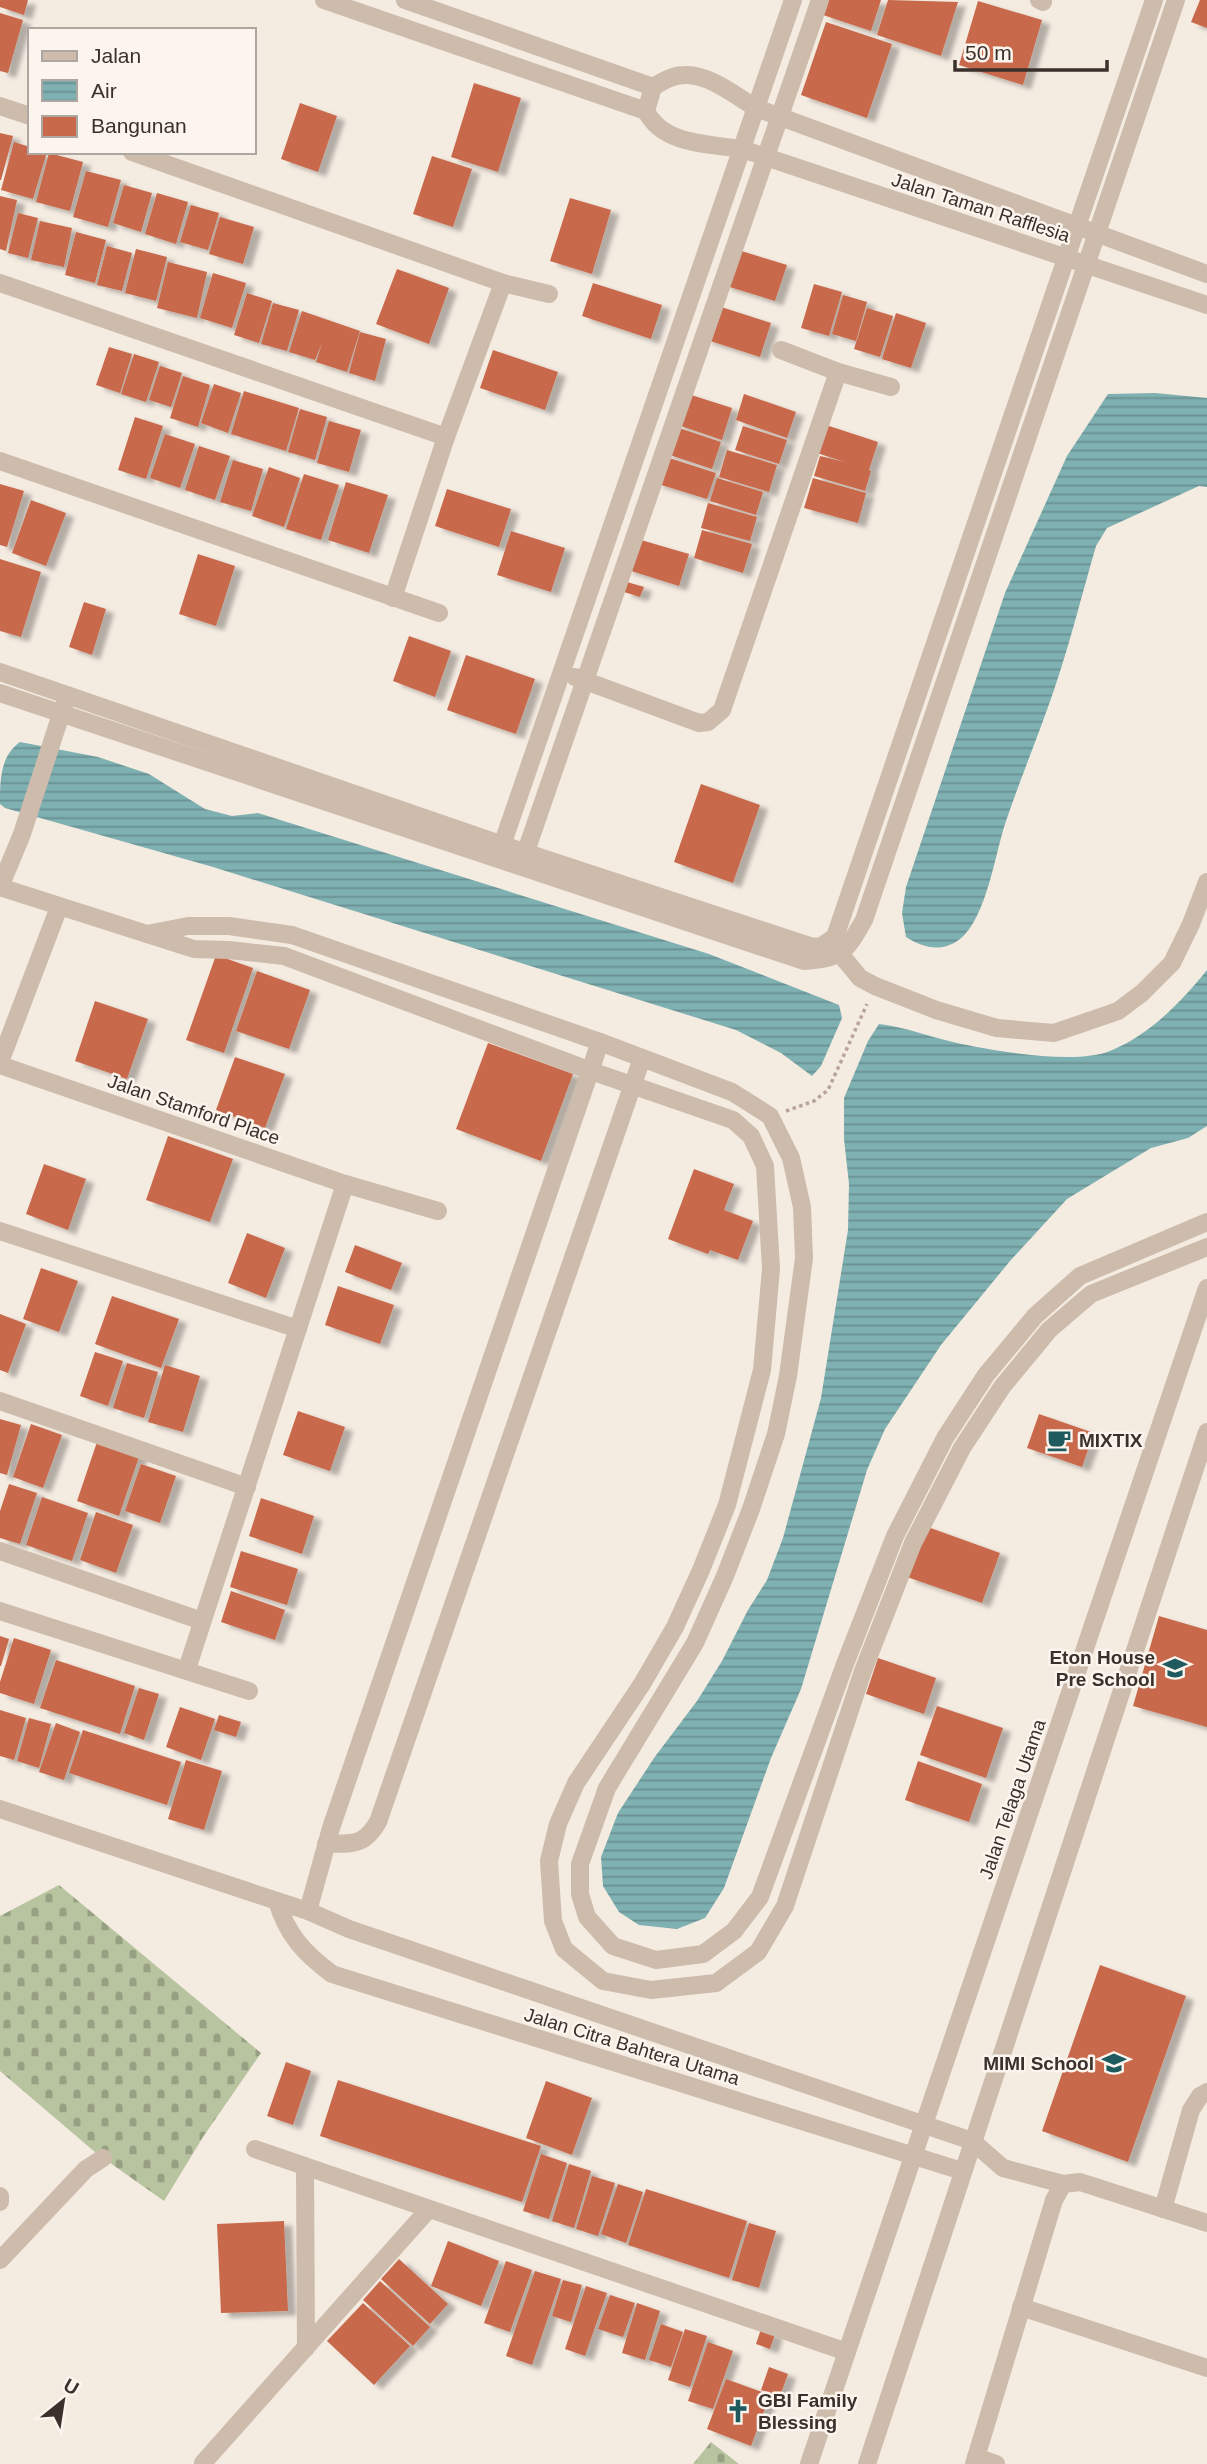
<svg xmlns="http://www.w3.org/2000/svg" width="1207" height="2464" font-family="Helvetica,sans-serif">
	<defs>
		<pattern id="cemetery-stones" width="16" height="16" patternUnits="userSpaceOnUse" patternTransform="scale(1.75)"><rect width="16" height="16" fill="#b8c4a0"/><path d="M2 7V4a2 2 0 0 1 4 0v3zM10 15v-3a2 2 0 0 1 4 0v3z" fill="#97a083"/></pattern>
		<pattern id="water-rules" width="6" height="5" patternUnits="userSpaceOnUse" patternTransform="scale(1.75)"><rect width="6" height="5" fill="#7fb0b2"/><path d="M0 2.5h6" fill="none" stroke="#699091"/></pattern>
		<filter id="shadow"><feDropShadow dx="8" dy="4.5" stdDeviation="2" flood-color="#0004"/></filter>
	</defs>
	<rect width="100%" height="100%" fill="#f4ebe1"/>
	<!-- cemetery -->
	<g fill="url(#cemetery-stones)">
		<path d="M 59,1885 L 261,2053 L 203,2137 L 164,2201 L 96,2153 L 0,2071 L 0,1916 Z"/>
		<path d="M 711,2442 L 739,2464 L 693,2464 Z"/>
	</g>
	<!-- water -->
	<g fill="url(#water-rules)">
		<path d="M 1155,393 L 1207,398 L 1207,487 L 1199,486 L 1107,528 L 1096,546 C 1082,594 1070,643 1054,690 C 1039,734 1021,777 1006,821 C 995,853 987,917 960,939 C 942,953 923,948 906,937 L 902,913 L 906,887 L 1005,593 L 1067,456 L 1108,394 Z"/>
		<path d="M 20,742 L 98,757 L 149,774 L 205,809 L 232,816 L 258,813 L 709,954 L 839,1005 L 842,1018 L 821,1066 L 812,1076 L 781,1053 L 736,1030 L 213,867 L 5,808 L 0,804 C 0,781 0,756 20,742 Z"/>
		<path d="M 1207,970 L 1207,1126 L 1188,1138 L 1151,1148 L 1067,1199 L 1010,1261 L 941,1345 L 885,1429 L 867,1470 L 801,1689 L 771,1758 L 724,1888 L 705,1918 L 677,1929 L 639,1925 L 619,1912 L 603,1886 L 601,1857 L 618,1813 L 654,1758 L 697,1701 L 722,1661 L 748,1610 L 767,1580 L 783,1538 L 821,1398 L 848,1230 L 849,1184 L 844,1139 L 844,1098 L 868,1041 L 879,1024 C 906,1027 930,1037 957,1043 C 994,1051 1075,1065 1110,1051 C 1151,1034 1180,1003 1207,970 Z"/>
	</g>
	<!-- building -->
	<g fill="#c8694b" filter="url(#shadow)">
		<path d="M 0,0 L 28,0 L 24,15 L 0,7 Z"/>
		<path d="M 828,0 L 881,0 L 871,31 L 823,15 Z"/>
		<path d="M 888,0 L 958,2 L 941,56 L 877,35 Z"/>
		<path d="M 1200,0 L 1207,0 L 1207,28 L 1191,22 Z"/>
		<path d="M 978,1 L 1042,20 L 1023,85 L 959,65 Z"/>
		<path d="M 0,13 L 23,20 L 8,73 L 0,71 Z"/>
		<path d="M 826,22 L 892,44 L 867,118 L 801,95 Z"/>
		<path d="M 474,83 L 521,98 L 498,172 L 451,157 Z"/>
		<path d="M 300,103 L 337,116 L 318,172 L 281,159 Z"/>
		<path d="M 0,133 L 13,136 L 1,180 L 0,180 Z"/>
		<path d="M 14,142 L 30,147 L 30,152 L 47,152 L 33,199 L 1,190 Z"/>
		<path d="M 49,153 L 83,162 L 70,211 L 36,202 Z"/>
		<path d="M 432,156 L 472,169 L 453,227 L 413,214 Z"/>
		<path d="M 86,171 L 121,180 L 108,227 L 73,217 Z"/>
		<path d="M 124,185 L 152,193 L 141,232 L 113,223 Z"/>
		<path d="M 157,193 L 188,202 L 176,244 L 145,234 Z"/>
		<path d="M 0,196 L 17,200 L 6,251 L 0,249 Z"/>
		<path d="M 570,198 L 611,210 L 592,274 L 550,261 Z"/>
		<path d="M 191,205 L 219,213 L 208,250 L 180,242 Z"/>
		<path d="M 18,213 L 38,218 L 28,258 L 8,253 Z"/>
		<path d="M 220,217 L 254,227 L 243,264 L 209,254 Z"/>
		<path d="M 40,221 L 72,228 L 64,267 L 31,260 Z"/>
		<path d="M 76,232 L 106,240 L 95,283 L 65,275 Z"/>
		<path d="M 107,246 L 132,253 L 122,291 L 97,285 Z"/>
		<path d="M 136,249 L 167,257 L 156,301 L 125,293 Z"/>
		<path d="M 735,249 L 787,265 L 775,301 L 723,285 Z"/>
		<path d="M 168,262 L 207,272 L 197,318 L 157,308 Z"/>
		<path d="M 397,269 L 449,288 L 429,344 L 376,324 Z"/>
		<path d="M 213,273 L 246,283 L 232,328 L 200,318 Z"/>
		<path d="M 593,283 L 662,305 L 651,339 L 582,316 Z"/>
		<path d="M 814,284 L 842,292 L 829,336 L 801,328 Z"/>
		<path d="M 247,293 L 272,301 L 259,343 L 234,335 Z"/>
		<path d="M 843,295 L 867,302 L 856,341 L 832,334 Z"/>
		<path d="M 273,303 L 299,310 L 287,351 L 261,344 Z"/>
		<path d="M 715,305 L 771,323 L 760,357 L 704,339 Z"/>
		<path d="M 867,308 L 893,316 L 880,357 L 854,349 Z"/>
		<path d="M 302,311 L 360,331 L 347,372 L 316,362 L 322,343 L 315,360 L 289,352 Z"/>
		<path d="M 896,313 L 926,323 L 911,368 L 882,359 Z"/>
		<path d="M 360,332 L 386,339 L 375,381 L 349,373 Z"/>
		<path d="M 109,347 L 132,354 L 120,393 L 96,385 Z"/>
		<path d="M 493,350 L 558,372 L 545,410 L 480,388 Z"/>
		<path d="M 134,354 L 159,362 L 146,402 L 121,394 Z"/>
		<path d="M 160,366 L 182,373 L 171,407 L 149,400 Z"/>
		<path d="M 183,376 L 210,385 L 198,427 L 170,418 Z"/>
		<path d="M 214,384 L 241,393 L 228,433 L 201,423 Z"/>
		<path d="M 244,391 L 299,408 L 286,451 L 231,434 Z"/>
		<path d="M 685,393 L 732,408 L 722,440 L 675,424 Z"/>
		<path d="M 744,394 L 796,412 L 787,438 L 736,420 Z"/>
		<path d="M 300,409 L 327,417 L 315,460 L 288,452 Z"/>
		<path d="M 135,417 L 163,426 L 146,479 L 118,470 Z"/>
		<path d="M 329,421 L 361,430 L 349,472 L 317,463 Z"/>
		<path d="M 826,425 L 878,442 L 869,470 L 871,471 L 865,491 L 814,476 L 820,456 L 845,462 L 817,453 Z"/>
		<path d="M 673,426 L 721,442 L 712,469 L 664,453 Z"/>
		<path d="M 743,426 L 787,440 L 779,464 L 735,450 Z"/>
		<path d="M 165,434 L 195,444 L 180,488 L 150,478 Z"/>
		<path d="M 199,446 L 230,456 L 215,500 L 185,490 Z"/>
		<path d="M 727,450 L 777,465 L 769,492 L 719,477 Z"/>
		<path d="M 663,456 L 716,473 L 707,499 L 655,483 Z"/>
		<path d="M 233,460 L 263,469 L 251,511 L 220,502 Z"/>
		<path d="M 269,467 L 300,478 L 284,527 L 252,516 Z"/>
		<path d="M 304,474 L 339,485 L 321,540 L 286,529 Z"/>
		<path d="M 717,478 L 763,492 L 756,515 L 710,501 Z"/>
		<path d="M 813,478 L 866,493 L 858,523 L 804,508 Z"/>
		<path d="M 346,482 L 388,495 L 369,553 L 328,540 Z"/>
		<path d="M 0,484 L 24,491 L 7,547 L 0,545 Z"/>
		<path d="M 447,489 L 511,509 L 499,547 L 435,526 Z"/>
		<path d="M 31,500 L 66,513 L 46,566 L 12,553 Z"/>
		<path d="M 708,503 L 757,517 L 750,541 L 701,528 Z"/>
		<path d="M 702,530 L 752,544 L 743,573 L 694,558 Z"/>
		<path d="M 511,531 L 565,548 L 551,592 L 497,575 Z"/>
		<path d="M 634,538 L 689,554 L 679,586 L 625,569 Z"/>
		<path d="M 198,554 L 235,566 L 216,626 L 179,614 Z"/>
		<path d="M 0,559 L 41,572 L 21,637 L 0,631 Z"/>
		<path d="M 627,582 L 644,587 L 640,597 L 624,592 Z"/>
		<path d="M 84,602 L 106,609 L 92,655 L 69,647 Z"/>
		<path d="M 409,636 L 451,651 L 435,697 L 393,681 Z"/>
		<path d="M 466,655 L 535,679 L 516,734 L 447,710 Z"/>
		<path d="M 701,784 L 760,805 L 733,883 L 674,862 Z"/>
		<path d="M 216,955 L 253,968 L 224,1053 L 186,1040 Z"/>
		<path d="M 257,971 L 310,990 L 289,1049 L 236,1031 Z"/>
		<path d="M 95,1001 L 148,1019 L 127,1079 L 75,1061 Z"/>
		<path d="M 488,1043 L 573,1074 L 541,1161 L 456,1129 Z"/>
		<path d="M 235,1057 L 285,1074 L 265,1128 L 216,1110 Z"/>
		<path d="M 168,1136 L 233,1159 L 210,1222 L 146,1200 Z"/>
		<path d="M 44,1164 L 86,1179 L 68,1230 L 26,1214 Z"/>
		<path d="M 694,1169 L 734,1184 L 724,1210 L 753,1221 L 738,1260 L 710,1250 L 708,1254 L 668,1239 Z"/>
		<path d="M 247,1233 L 285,1248 L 266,1298 L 228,1283 Z"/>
		<path d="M 355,1245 L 402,1263 L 391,1290 L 345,1272 Z"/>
		<path d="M 41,1268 L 78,1281 L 59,1332 L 23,1319 Z"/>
		<path d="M 338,1286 L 394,1305 L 380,1344 L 325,1325 Z"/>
		<path d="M 112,1296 L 179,1319 L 161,1368 L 95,1344 Z"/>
		<path d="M 0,1314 L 26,1324 L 8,1373 L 0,1370 Z"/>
		<path d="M 95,1352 L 123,1361 L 108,1406 L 80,1396 Z"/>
		<path d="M 127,1363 L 158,1372 L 144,1418 L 113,1408 Z"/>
		<path d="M 165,1365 L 200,1376 L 183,1432 L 148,1422 Z"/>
		<path d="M 298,1411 L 345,1427 L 330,1471 L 283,1455 Z"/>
		<path d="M 1039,1414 L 1094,1433 L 1082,1467 L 1027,1448 Z"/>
		<path d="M 0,1419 L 21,1425 L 7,1475 L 0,1473 Z"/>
		<path d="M 31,1424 L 62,1435 L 43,1488 L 13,1477 Z"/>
		<path d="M 98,1439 L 140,1454 L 119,1516 L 77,1501 Z"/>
		<path d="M 141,1464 L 176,1476 L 160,1523 L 125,1511 Z"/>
		<path d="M 9,1484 L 37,1493 L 20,1544 L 0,1538 L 0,1511 Z"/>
		<path d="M 42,1497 L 88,1513 L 72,1561 L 26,1545 Z"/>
		<path d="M 261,1498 L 314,1516 L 302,1554 L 249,1536 Z"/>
		<path d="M 96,1512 L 133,1525 L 116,1573 L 80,1560 Z"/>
		<path d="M 925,1526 L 1000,1553 L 982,1603 L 907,1577 Z"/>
		<path d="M 241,1551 L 298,1569 L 287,1605 L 230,1587 Z"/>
		<path d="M 231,1591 L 285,1610 L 275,1640 L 221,1622 Z"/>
		<path d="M 1159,1616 L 1207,1630 L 1207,1727 L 1133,1706 Z"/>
		<path d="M 0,1636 L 9,1639 L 1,1666 L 0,1666 Z"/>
		<path d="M 14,1638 L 51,1650 L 34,1704 L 0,1693 L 0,1682 Z"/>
		<path d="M 878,1658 L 936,1678 L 924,1714 L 866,1694 Z"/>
		<path d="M 56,1660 L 135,1686 L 120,1734 L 40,1708 Z"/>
		<path d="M 139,1688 L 159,1694 L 144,1740 L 124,1733 Z"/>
		<path d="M 937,1706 L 1003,1728 L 986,1778 L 920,1755 Z"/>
		<path d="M 180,1707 L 215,1719 L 201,1760 L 166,1747 Z"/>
		<path d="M 0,1710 L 26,1718 L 14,1760 L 0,1756 Z"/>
		<path d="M 219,1715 L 241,1722 L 236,1737 L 214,1730 Z"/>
		<path d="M 29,1718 L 51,1724 L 39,1768 L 17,1761 Z"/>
		<path d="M 56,1723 L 80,1732 L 64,1780 L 39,1772 Z"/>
		<path d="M 83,1730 L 181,1762 L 167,1805 L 69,1773 Z"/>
		<path d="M 186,1760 L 222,1771 L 204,1830 L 168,1819 Z"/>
		<path d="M 918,1761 L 982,1784 L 969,1822 L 905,1800 Z"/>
		<path d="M 1100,1965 L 1186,1996 L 1128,2162 L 1042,2131 Z"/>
		<path d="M 286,2062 L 311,2071 L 293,2125 L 267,2116 Z"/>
		<path d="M 338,2080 L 541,2146 L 522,2202 L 320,2136 Z"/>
		<path d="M 546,2081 L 592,2098 L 572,2155 L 526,2138 Z"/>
		<path d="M 541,2154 L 567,2163 L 549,2219 L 523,2211 Z"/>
		<path d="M 569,2164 L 591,2171 L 574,2228 L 552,2221 Z"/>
		<path d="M 592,2176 L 615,2183 L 598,2236 L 576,2229 Z"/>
		<path d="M 618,2184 L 643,2192 L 626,2243 L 601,2234 Z"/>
		<path d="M 646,2189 L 747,2221 L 729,2278 L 628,2245 Z"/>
		<path d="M 284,2221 L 288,2311 L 221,2313 L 217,2224 Z"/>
		<path d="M 749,2223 L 776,2231 L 759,2288 L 732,2280 Z"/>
		<path d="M 448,2241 L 499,2261 L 481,2306 L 431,2286 Z"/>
		<path d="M 399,2259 L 448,2304 L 430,2324 L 381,2279 Z"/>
		<path d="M 506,2261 L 532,2270 L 510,2332 L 484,2323 Z"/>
		<path d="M 535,2271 L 561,2279 L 532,2365 L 506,2356 Z"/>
		<path d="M 563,2280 L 582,2285 L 571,2322 L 552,2316 Z"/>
		<path d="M 380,2281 L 430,2327 L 413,2346 L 363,2300 Z"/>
		<path d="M 586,2286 L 607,2293 L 585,2356 L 565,2349 Z"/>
		<path d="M 610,2295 L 635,2303 L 623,2337 L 598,2329 Z"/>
		<path d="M 363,2303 L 410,2346 L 374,2385 L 327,2341 Z"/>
		<path d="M 637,2303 L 660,2311 L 645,2360 L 622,2353 Z"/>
		<path d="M 661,2324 L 683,2332 L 671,2367 L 649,2360 Z"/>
		<path d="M 685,2329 L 707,2336 L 690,2387 L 668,2380 Z"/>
		<path d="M 761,2329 L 775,2334 L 770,2349 L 756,2344 Z"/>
		<path d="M 708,2342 L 733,2351 L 713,2409 L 688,2401 Z"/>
		<path d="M 769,2367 L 788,2374 L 780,2396 L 761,2390 Z"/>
		<path d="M 726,2379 L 770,2395 L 751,2446 L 707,2429 Z"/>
	</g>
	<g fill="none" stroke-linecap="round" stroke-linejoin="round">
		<!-- path -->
		<path stroke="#b9a596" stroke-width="3.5" stroke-dasharray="3.5 3.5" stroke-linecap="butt" d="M 786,1111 L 814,1101 L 828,1090 L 867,1004"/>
		<!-- street -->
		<g stroke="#cdbbac" stroke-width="18">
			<path d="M 324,0 L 646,111"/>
			<path d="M 405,0 L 653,87"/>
			<path d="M 1039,0 L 1043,2"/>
			<path d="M 0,106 L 30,116"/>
			<path d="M 132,152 L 503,283 L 549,294"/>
			<path d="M 1207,274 L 756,108 C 736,96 709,74 685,75 C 673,75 663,81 653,87 L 646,111 C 663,145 708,144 742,149 L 1207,305"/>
			<path d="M 0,283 L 446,437"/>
			<path d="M 781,350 L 838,372 L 891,387"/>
			<path d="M 0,461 L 439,613"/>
			<path d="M 393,598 L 446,437 L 503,283"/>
			<path d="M 0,672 L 503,845 L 813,947 L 822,946 L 835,937 L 1154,0"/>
			<path d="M 575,677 L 699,723 L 708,722 L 722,710 L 838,372"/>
			<path d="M 0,693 L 804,961 C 842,958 845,953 864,920 L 1176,0"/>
			<path d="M 499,854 L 793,0"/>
			<path d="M 523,860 L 820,0"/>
			<path d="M 0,887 L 194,949 L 229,950 L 284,956 L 591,1071 L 733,1120 L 751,1136 L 765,1166 L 771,1269 L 762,1370 L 727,1505 L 701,1570 L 675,1627 L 642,1684 L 576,1783 L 558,1824 L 549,1861 L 553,1921 L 564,1949 L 603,1981 L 651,1990 L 716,1983 L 758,1952 L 785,1906 L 863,1671 L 913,1543 L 962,1448 L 1002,1387 L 1049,1330 L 1091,1294 L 1207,1247"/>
			<path d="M 0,887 L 22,834 L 64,705"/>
			<path d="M 147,934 L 188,926 L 229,926 L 292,935 L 600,1042 L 732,1092 L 770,1116 L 791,1158 L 802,1207 L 804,1258 L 788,1376 L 776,1434 L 751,1509 L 725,1576 L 695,1643 L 607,1788 L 580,1864 L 580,1894 L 587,1917 L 613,1946 L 656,1960 L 703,1954 L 734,1931 L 760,1897 L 845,1664 L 895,1536 L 945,1438 L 986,1375 L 1035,1316 L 1080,1276 L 1207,1222"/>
			<path d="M 832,944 L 860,978 L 875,986 L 936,1010 L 997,1028 L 1054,1033 L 1118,1011 L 1142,993 L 1172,963 L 1191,924 L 1207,882"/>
			<path d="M 0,1062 L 59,907"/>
			<path d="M 0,1065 L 345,1184 L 438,1211"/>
			<path d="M 0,1231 L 298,1329"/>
			<path d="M 0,1401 L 247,1487"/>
			<path d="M 0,1551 L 202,1621"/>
			<path d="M 0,1611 L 249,1691"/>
			<path d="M 187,1669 L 345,1184"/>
			<path d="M 0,1809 L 277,1901"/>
			<path d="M 326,1844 C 353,1843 363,1847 378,1822 L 642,1058"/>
			<path d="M 308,1911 L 331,1828 L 600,1042"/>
			<path d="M 255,2149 L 847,2352"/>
			<path d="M 305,2167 L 306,2348"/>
			<path d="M 962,2171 L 332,1974 C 304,1953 287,1935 277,1901 L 308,1911 L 349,1929 L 972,2141 L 1003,2168 L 1063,2184"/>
			<path d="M 0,2196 L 0,2202"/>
			<path d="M 1163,2209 L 1191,2110 L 1200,2096 L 1207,2092"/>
			<path d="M 0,2260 L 86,2169 L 103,2158"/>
			<path d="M 1021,2307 L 1207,2368"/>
			<path d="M 976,2457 L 996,2464"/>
			<path d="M 203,2463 L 428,2210"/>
			<path d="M 809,2464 L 1207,1288"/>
			<path d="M 867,2464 L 1207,1432"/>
			<path d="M 974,2464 L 1054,2200 L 1063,2184 L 1080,2182 L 1207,2223"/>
		</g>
	</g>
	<!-- icons -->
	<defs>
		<g id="cafe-bare" transform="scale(1.89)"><path d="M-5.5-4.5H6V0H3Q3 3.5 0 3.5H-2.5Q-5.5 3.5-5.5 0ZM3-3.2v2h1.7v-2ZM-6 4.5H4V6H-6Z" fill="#1f5a5e" stroke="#fbf5ee" stroke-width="2.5" paint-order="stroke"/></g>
		<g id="school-bare" transform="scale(1.89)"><path d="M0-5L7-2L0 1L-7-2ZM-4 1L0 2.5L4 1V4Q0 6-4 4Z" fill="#1f5a5e" stroke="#fbf5ee" stroke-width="2.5" paint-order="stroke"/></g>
		<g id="church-bare" transform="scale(1.89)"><path d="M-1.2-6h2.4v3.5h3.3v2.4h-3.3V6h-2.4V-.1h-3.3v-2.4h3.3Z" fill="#1f5a5e" stroke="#fbf5ee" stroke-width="2.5" paint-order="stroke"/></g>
	</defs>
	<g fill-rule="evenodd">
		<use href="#cafe-bare" x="1059" y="1440"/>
		<use href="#school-bare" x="1175" y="1668"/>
		<use href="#school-bare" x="1114" y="2063"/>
		<use href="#church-bare" x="738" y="2411"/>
	</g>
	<g text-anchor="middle" stroke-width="5" stroke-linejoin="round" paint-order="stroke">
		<!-- street labels -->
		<g font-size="19" fill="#3b302b" stroke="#fbf5ee">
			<text transform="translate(981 207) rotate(18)" y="7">Jalan Taman Rafflesia</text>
			<text transform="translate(194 1109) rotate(19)" y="7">Jalan Stamford Place</text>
			<text transform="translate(1012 1799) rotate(-71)" y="7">Jalan Telaga Utama</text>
			<text transform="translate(632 2046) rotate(17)" y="7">Jalan Citra Bahtera Utama</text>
		</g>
		<!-- poi labels -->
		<g font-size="19" font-weight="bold" fill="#3b302b" stroke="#fbf5ee" text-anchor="start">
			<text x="1079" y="1447">MIXTIX</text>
			<text x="1155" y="1664" text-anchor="end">Eton House<tspan x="1155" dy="22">Pre School</tspan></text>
			<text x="1094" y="2070" text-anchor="end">MIMI School</text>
			<text x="758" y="2407">GBI Family<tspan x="758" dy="22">Blessing</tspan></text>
		</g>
	</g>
	<!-- legend -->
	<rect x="28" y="28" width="228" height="126" fill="#fbf5ee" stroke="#aea6a0" stroke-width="2"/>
	<rect x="42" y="51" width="35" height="10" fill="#cdbbac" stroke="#aea6a0" stroke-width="2"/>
	<text x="91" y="63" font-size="21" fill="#3b302b">Jalan</text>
	<rect x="42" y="80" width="35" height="21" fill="url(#water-rules)" stroke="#aea6a0" stroke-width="2"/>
	<text x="91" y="98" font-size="21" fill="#3b302b">Air</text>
	<rect x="42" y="116" width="35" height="21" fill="#c8694b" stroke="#aea6a0" stroke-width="2"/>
	<text x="91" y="133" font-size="21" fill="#3b302b">Bangunan</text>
	<!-- north arrow -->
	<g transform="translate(63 2401) rotate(30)" stroke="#fbf5ee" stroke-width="5" paint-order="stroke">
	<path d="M0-5L12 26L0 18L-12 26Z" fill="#3b302b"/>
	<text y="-10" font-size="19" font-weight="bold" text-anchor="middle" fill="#3b302b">U</text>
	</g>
	<!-- scale -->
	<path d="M955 60v10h152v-10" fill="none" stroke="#3b302b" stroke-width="3.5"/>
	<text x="965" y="60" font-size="21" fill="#3b302b" stroke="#fbf5ee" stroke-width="5" paint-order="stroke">50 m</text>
</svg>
